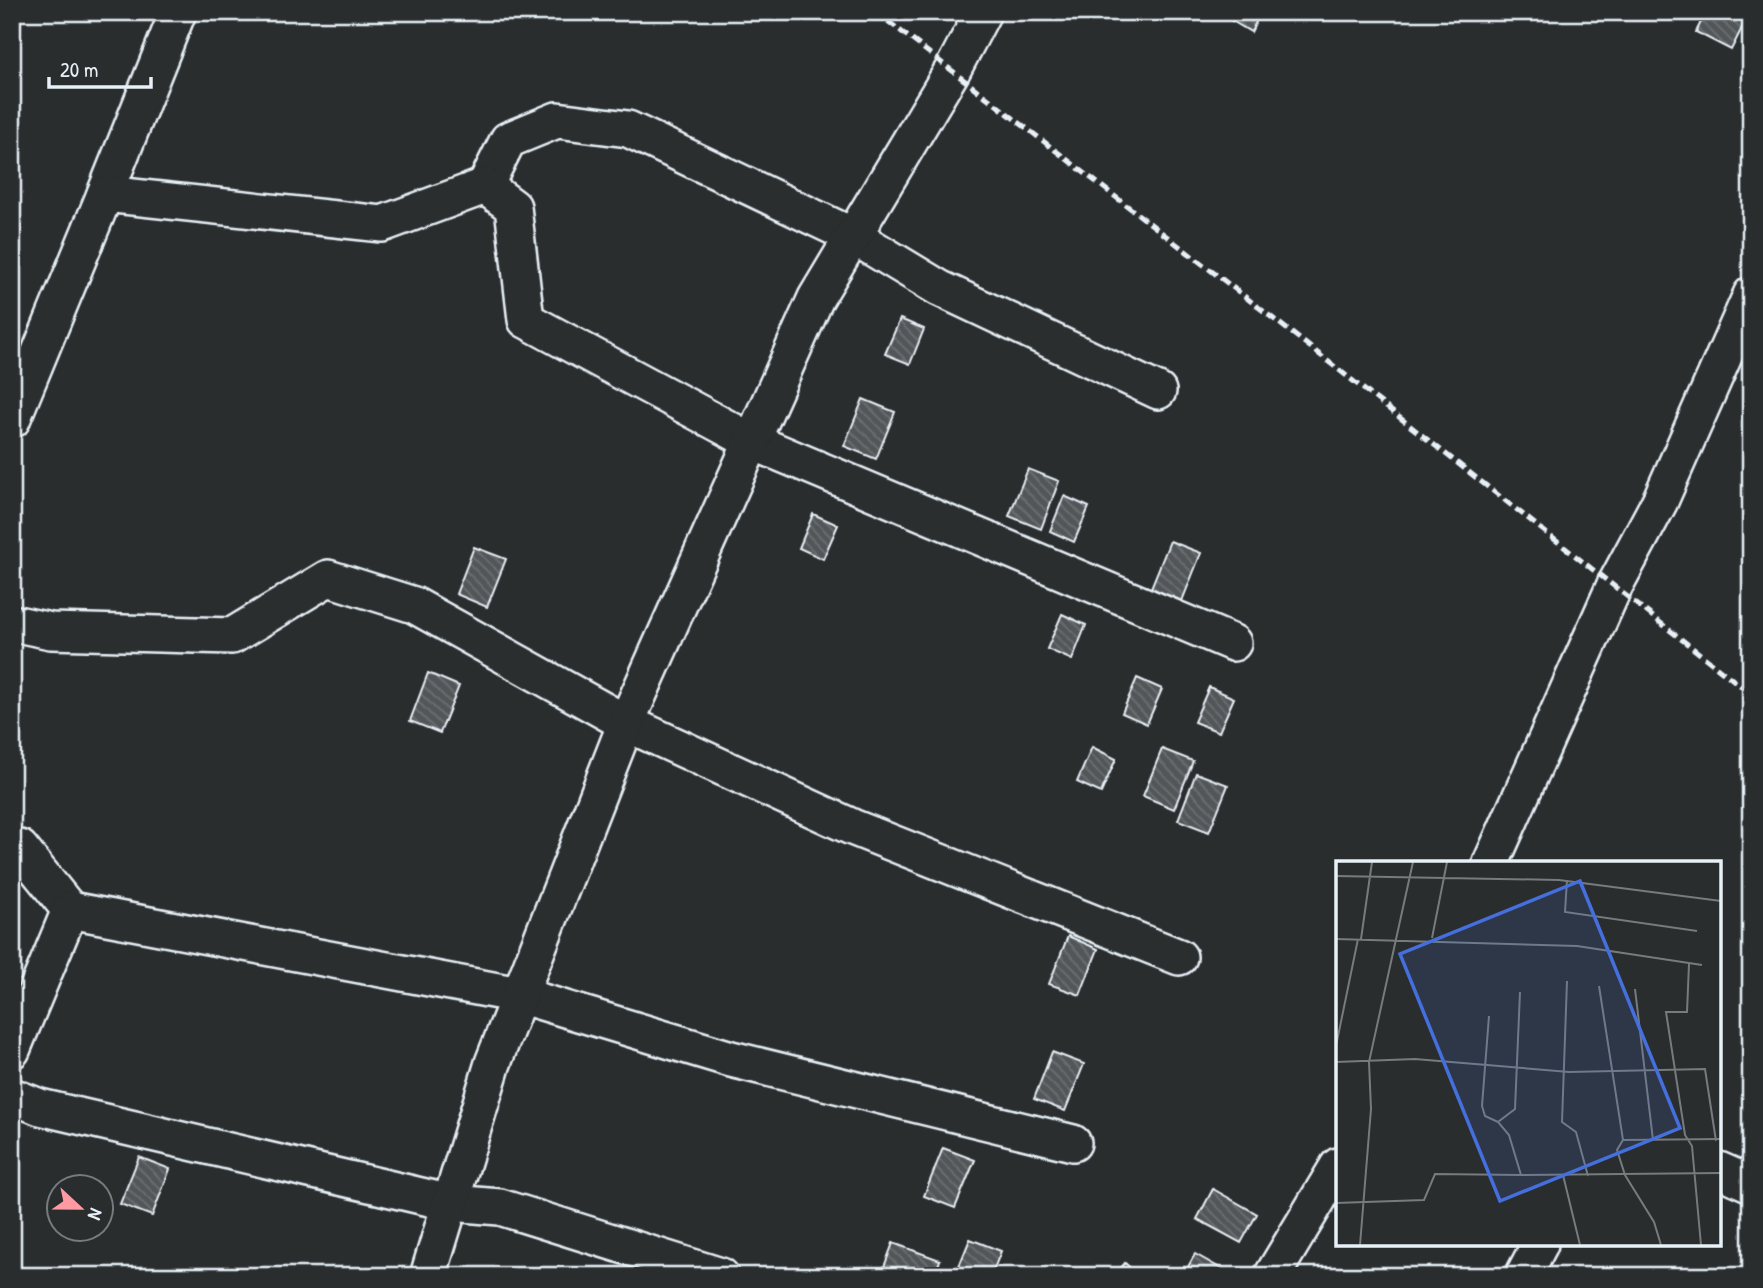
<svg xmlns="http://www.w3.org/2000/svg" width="1763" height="1288" font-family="'Patrick Hand',sans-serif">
	<defs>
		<pattern id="building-back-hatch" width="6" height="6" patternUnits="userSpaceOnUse" patternTransform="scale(1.75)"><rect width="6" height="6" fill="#535759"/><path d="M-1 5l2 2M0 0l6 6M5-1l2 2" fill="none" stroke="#6c7072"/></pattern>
	</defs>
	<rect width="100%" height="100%" fill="#2a2d2e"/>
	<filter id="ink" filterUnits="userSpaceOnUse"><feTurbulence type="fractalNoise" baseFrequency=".0143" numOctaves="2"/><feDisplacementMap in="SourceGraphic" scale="14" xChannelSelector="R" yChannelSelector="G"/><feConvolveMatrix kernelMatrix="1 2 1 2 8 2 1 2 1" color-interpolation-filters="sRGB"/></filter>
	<g filter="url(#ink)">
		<!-- building -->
		<g fill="url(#building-back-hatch)" stroke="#e8f1f8" stroke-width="2">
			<path d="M 1217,12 L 1261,12 L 1251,32 Z"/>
			<path d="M 1706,12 L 1750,12 L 1731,50 L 1696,32 Z"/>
			<path d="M 900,319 L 924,329 L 910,364 L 885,354 Z"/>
			<path d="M 863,399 L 895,412 L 876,459 L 844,446 Z"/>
			<path d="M 1028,469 L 1059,481 L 1041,529 L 1009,516 Z"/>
			<path d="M 1064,496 L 1089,507 L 1074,542 L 1050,531 Z"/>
			<path d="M 813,514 L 838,525 L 823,559 L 799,548 Z"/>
			<path d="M 1170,541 L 1201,553 L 1182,601 L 1151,588 Z"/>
			<path d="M 474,547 L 506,559 L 487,607 L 456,594 Z"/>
			<path d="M 1062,614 L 1086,625 L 1072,660 L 1047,649 Z"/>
			<path d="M 428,673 L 459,686 L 440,733 L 410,721 Z"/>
			<path d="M 1137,678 L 1162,689 L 1147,724 L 1122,713 Z"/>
			<path d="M 1209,687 L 1234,698 L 1219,732 L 1194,722 Z"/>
			<path d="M 1092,747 L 1116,759 L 1101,793 L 1077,782 Z"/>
			<path d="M 1162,749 L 1193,761 L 1174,809 L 1143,796 Z"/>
			<path d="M 1196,773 L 1228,785 L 1209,832 L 1178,820 Z"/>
			<path d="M 1068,936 L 1098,949 L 1080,995 L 1049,984 Z"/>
			<path d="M 1052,1052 L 1084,1064 L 1065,1111 L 1034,1099 Z"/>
			<path d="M 943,1148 L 975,1160 L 955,1208 L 924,1196 Z"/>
			<path d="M 139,1157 L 170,1169 L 152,1216 L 120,1204 Z"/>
			<path d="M 1213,1189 L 1257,1214 L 1241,1243 L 1197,1219 Z"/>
			<path d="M 970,1239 L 1001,1251 L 991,1276 L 955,1276 Z"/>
			<path d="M 893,1243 L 940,1260 L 935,1276 L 881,1275 Z"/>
			<path d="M 1195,1254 L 1234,1276 L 1183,1276 Z"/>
			<path d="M 1125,1263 L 1139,1276 L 1114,1276 Z"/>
		</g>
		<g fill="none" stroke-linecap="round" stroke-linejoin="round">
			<!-- street casing -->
			<g stroke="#e8f1f8" stroke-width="40">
				<g id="street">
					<path d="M 485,186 L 508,140 L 557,120 L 628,129 L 853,236 L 939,288 L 1158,391"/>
					<path d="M 105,194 L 178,12"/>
					<path d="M 12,420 L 105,194 L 382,224 L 485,186 L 513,207 L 526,320 L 751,441 L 1233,643"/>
					<path d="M 12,623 L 51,631 L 232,636 L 328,578 L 414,605 L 626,723 L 852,827 L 1179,957"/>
					<path d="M 12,847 L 20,848 L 70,910"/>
					<path d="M 1491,863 L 1614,587 L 1660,501 L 1751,295"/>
					<path d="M 12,1050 L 70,910 L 519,995 L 731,1059 L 1073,1143"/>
					<path d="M 12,1096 L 40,1107 L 451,1203 L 500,1207 L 721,1276"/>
					<path d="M 1719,1170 L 1751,1184"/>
					<path d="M 428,1276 L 493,1063 L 626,723 L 816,298 L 952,71 L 983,12"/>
					<path d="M 1272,1276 L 1338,1166"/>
					<path d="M 1523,1276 L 1540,1244"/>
				</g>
			</g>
			<!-- street -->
			<use href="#street" stroke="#2a2d2e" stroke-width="35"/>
			<!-- rail -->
			<path stroke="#e8f1f8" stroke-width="5" stroke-dasharray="10 5" stroke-linecap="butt" d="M 876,12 L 1301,340 L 1751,694"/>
		</g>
	</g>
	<!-- overview -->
	<g transform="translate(1336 861)">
		<rect width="385" height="385" fill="#2a2d2e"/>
		<path fill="none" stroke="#767b7f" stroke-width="2" d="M 0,15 L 223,19 L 385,40M 231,19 L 229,51 L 361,70M 96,77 L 111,1M 0,78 L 241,85 L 366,104M 25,78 L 36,1M 353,103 L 351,151 L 330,151 L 349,274 L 356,285 L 365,384M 231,120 L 226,261 L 240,271 L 252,315M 263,125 L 287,279 L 385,278M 299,128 L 317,279M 184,131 L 179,248 L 162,261 L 173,274 L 185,314 L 385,312M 153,155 L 146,245 L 149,255 L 162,261M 0,185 L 22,78M 0,201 L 79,198 L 233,211 L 369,208 L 380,280M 287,279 L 281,289 L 289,314 L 318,361 L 325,384M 227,314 L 244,384M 0,342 L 88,339 L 99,313 L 185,314M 24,384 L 35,248 L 33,201 L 77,1"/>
		<path fill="#466fde" fill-opacity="0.15" stroke="#466fde" stroke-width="3.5" d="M 244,20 L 344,267 L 164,340 L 64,93 Z"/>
		<rect width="385" height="385" fill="none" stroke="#e8f1f8" stroke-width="3.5"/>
	</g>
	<!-- margin -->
	<rect width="1763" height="1288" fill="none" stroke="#2a2d2e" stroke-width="42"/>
	<rect x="21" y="21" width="1721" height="1246" fill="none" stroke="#e8f1f8" stroke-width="2.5" filter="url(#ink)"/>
	<!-- north arrow -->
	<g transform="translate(80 1208) rotate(112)"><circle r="33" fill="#2a2d2e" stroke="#767b7f" stroke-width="2"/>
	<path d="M0-5L12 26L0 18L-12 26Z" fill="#ff9aa2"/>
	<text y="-10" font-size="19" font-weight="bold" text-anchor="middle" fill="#e8f1f8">N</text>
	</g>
	<!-- scale -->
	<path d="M49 77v10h102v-10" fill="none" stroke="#e8f1f8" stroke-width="3.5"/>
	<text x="60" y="77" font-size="21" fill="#e8f1f8" stroke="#2a2d2e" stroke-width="5" paint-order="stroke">20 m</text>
</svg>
